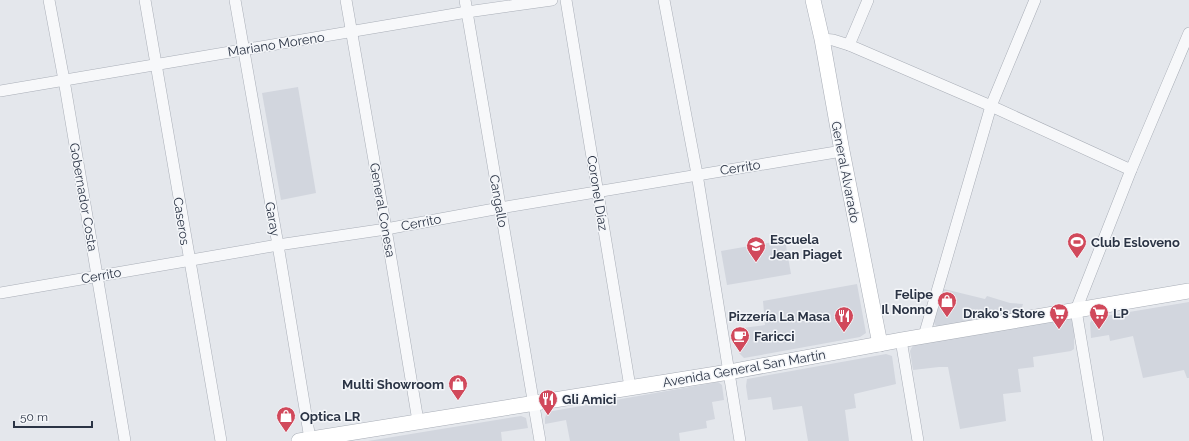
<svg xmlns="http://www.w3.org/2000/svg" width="1189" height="441" font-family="Raleway,sans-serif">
	<rect width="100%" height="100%" fill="#e4e7ec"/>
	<!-- built -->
	<g fill="#d2d6de">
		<path d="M 298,87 L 316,193 L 281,200 L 262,93 Z"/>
		<path d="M 785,240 L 791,274 L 727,285 L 721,251 Z"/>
		<path d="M 857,284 L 866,333 L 860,337 L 744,358 L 739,353 L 735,329 L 765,325 L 763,301 Z"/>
		<path d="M 944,289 L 985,299 L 987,296 L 1010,303 L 1023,304 L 1020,314 L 938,329 L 934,323 Z"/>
		<path d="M 1189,302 L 1189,378 L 1187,378 L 1184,370 L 1143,378 L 1133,336 L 1110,341 L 1109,335 L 1091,338 L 1090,323 L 1093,318 Z"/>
		<path d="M 1074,318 L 1074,349 L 1071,351 L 1033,357 L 1034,367 L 1018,369 L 1021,392 L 1003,394 L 1006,421 L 960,429 L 948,367 L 939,367 L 913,370 L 910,351 L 913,345 Z"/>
		<path d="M 886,354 L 892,356 L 896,384 L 854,394 L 856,408 L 845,410 L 849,441 L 808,441 L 802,406 L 773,410 L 771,397 L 748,400 L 746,386 L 747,379 Z"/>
		<path d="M 718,382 L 722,385 L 724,400 L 712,402 L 715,419 L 706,421 L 707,428 L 679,433 L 680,441 L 570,441 L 566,420 L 545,424 L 545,418 L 547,412 Z"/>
		<path d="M 521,416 L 526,418 L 528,428 L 501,432 L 502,441 L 368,441 Z"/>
	</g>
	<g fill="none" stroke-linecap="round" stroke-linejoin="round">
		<!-- street casing -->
		<g stroke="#a9aeb7" stroke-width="12">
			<g id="street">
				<path d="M 49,0 L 64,80 L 125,441"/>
				<path d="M 145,0 L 221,441"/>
				<path d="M 235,0 L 278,245 L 310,439"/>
				<path d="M 346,0 L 386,229 L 418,421"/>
				<path d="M 465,0 L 540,441"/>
				<path d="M 566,0 L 630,387"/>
				<path d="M 664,0 L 697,174 L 740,441"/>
				<path d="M 822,39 L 833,40 L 849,45 L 991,106 L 1131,170"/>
				<path d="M 849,45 L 868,0"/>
				<path d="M 0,91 L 467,12 L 552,0"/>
				<path d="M 0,293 L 278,245 L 386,229 L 500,208 L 842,151"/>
				<path d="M 924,336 L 991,106 L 1035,0"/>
				<path d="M 901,340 L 918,441"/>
				<path d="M 1098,441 L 1076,310 L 1131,170 L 1189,33"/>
			</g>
		</g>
		<!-- secondary casing -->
		<g stroke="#a9aeb7" stroke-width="16">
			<g id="secondary">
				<path d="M 813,0 L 822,39 L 842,151 L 880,344"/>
				<path d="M 299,441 L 729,372 L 901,340 L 1189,291"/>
			</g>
		</g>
		<!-- street -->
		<use href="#street" stroke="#f7f8fa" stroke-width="11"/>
		<!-- secondary -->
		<use href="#secondary" stroke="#fff" stroke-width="15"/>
	</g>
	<!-- icons -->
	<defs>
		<g id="stadium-pin" transform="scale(1)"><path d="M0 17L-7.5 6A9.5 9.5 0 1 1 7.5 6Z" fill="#d1495b" stroke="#f4f6f9"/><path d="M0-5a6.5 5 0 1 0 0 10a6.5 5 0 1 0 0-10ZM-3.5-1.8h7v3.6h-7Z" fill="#fff"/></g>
		<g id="school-pin" transform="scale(1)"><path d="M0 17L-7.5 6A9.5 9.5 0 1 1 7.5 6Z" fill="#d1495b" stroke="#f4f6f9"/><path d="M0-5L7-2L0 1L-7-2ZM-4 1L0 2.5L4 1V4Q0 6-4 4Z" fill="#fff"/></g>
		<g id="shop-pin" transform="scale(1)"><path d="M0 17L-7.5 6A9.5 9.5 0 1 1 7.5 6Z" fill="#d1495b" stroke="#f4f6f9"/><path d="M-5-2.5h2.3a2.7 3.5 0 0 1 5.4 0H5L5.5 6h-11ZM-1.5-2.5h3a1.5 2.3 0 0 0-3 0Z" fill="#fff"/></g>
		<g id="supermarket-pin" transform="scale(1)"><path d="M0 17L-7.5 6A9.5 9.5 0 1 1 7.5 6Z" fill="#d1495b" stroke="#f4f6f9"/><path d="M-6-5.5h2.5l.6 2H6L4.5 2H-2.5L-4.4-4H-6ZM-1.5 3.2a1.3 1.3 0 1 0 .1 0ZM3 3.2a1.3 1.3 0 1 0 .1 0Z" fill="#fff"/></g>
		<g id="restaurant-pin" transform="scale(1)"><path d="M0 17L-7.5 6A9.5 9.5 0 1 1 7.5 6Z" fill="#d1495b" stroke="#f4f6f9"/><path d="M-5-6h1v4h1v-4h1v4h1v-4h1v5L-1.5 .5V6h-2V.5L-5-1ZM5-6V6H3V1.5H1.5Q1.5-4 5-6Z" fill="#fff"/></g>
		<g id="cafe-pin" transform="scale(1)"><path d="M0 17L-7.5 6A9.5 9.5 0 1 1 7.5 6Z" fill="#d1495b" stroke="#f4f6f9"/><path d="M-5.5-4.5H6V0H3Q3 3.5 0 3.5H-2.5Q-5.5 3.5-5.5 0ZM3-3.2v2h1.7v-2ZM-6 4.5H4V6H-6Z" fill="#fff"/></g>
	</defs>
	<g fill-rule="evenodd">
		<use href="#stadium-pin" x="1077" y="242"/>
		<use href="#school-pin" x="756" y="246"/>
		<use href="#shop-pin" x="947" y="301"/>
		<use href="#supermarket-pin" x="1059" y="313"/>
		<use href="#supermarket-pin" x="1099" y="313"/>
		<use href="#restaurant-pin" x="844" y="316"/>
		<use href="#cafe-pin" x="740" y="336"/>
		<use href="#shop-pin" x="458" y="384"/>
		<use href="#restaurant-pin" x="548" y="399"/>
		<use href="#shop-pin" x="286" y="416"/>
	</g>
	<g text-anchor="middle" stroke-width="3" stroke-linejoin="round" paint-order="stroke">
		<!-- street labels -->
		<g font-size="13" fill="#2b3445" stroke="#f4f6f9">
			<text transform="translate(276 44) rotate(-9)" y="5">Mariano Moreno</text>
			<text transform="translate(740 167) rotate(-9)" y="5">Cerrito</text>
			<text transform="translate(846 172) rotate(79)" y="5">General Alvarado</text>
			<text transform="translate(598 193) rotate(81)" y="5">Coronel Díaz</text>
			<text transform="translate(84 197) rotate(80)" y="5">Gobernador Costa</text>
			<text transform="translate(499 201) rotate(80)" y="5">Cangallo</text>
			<text transform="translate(383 210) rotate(80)" y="5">General Conesa</text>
			<text transform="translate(273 219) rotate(80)" y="5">Garay</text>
			<text transform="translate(182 221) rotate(81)" y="5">Caseros</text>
			<text transform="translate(421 222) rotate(-11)" y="5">Cerrito</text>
			<text transform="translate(101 275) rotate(-10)" y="5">Cerrito</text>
			<text transform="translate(744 368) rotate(-10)" y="5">Avenida General San Martín</text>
		</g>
		<!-- poi labels -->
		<g font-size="13" font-weight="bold" fill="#2b3445" stroke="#f4f6f9" text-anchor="start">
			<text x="770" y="244">Escuela<tspan x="770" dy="15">Jean Piaget</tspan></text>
			<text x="1091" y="247">Club Esloveno</text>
			<text x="933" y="299" text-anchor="end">Felipe<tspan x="933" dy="15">Il Nonno</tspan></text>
			<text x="1045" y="318" text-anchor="end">Drako's Store</text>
			<text x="1113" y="318">LP</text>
			<text x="830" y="321" text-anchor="end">Pizzería La Masa</text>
			<text x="754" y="341">Faricci</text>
			<text x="444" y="389" text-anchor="end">Multi Showroom</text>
			<text x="562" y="404">Gli Amici</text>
			<text x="300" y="421">Optica LR</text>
		</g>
	</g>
	<!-- scale -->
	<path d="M14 421v6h78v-6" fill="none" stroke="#2b3445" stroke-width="2"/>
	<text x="20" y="421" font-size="12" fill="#2b3445" stroke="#f4f6f9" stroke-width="3" paint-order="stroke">50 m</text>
</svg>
